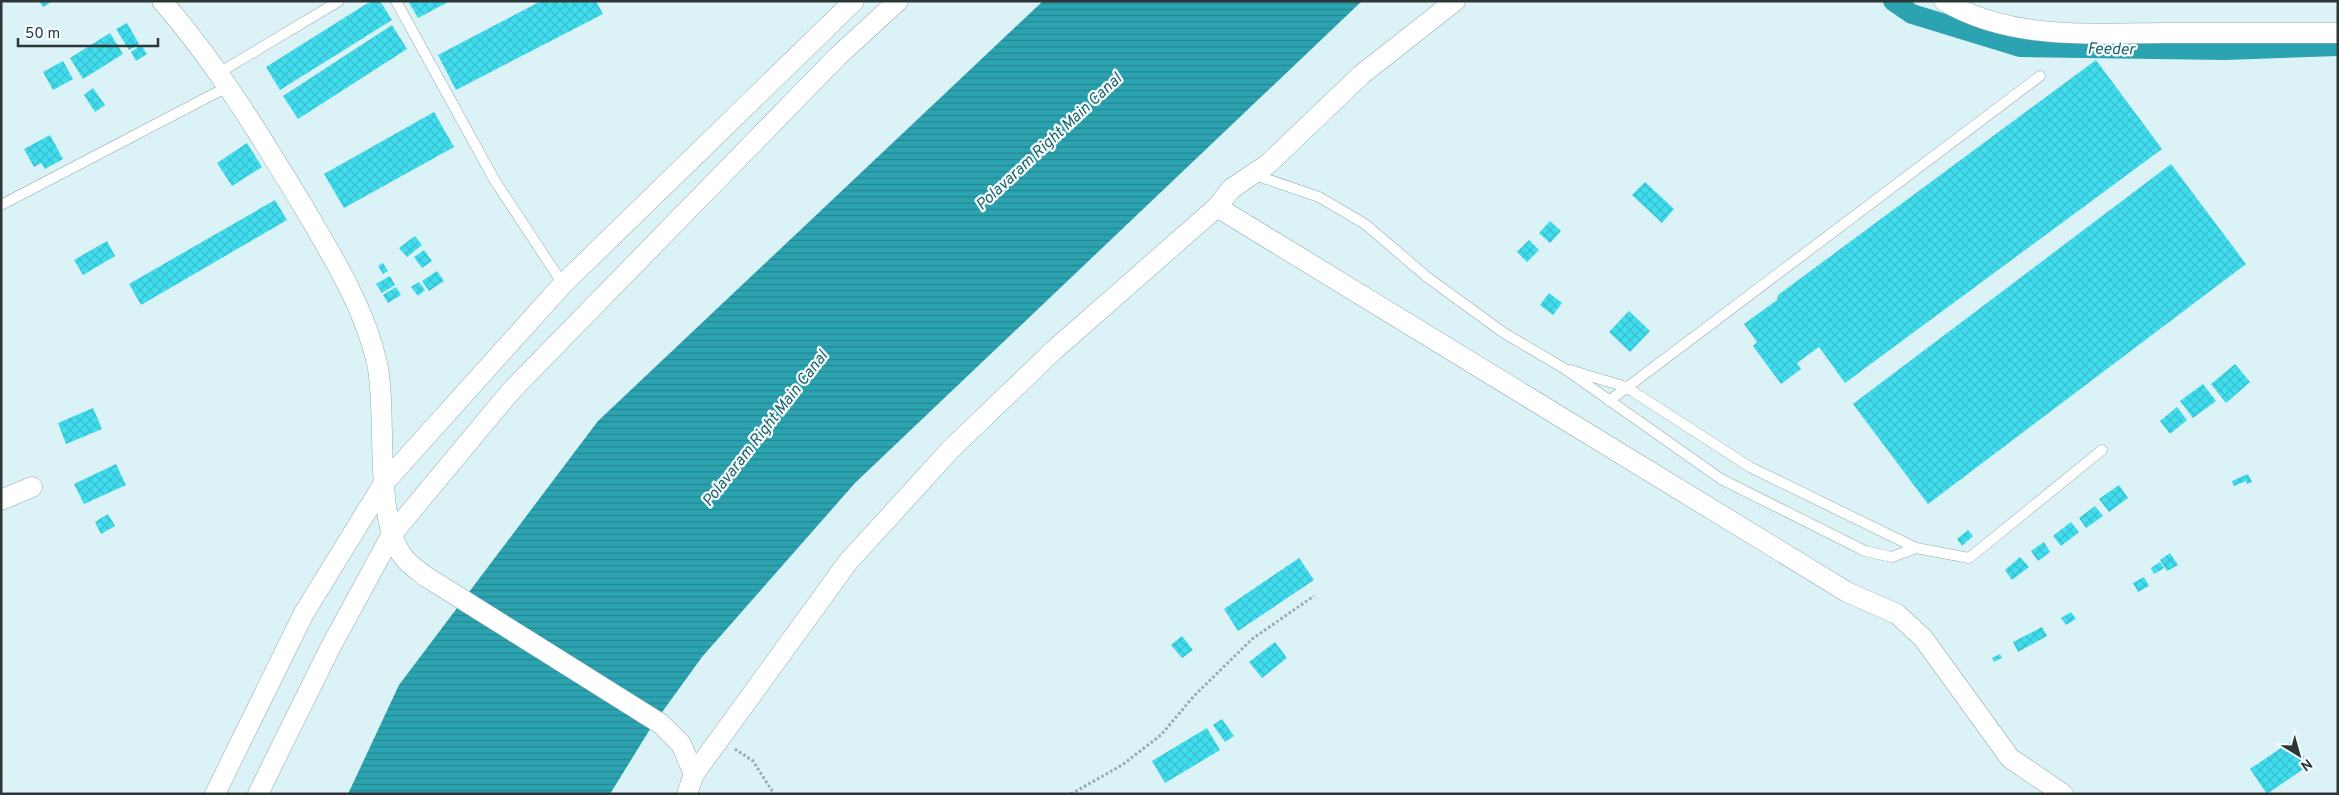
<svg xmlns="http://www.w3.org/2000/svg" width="2339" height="795" font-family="Overpass,sans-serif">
	<defs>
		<pattern id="water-rules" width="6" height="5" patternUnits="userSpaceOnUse" patternTransform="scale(1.25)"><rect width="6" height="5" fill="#2ba3b0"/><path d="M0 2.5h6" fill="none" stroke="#258690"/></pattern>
		<pattern id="building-cross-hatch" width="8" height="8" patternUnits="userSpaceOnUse" patternTransform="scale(1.25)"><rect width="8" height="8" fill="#3fddee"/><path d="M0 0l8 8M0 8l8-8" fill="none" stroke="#38becd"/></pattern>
	</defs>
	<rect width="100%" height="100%" fill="#dbf3f6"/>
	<!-- water -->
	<path fill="url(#water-rules)" d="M 1043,1 L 1362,1 L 855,483 L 702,657 L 652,726 L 610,794 L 348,794 L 399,685 L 598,421 Z"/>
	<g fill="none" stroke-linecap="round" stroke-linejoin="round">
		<!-- canal -->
		<path stroke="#2ba3b0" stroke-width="20" d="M 1893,1 L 1912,14 L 2020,47 L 2225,50 L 2338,46"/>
	</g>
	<!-- building -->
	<g fill="url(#building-cross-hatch)">
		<path d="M 39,1 L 53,1 L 43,7 Z"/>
		<path d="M 371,1 L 380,1 L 392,20 L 280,90 L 266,67 Z"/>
		<path d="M 408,1 L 450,1 L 418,18 Z"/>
		<path d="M 541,1 L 596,1 L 603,14 L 456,90 L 438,55 Z"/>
		<path d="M 127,23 L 139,44 L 129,50 L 116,29 Z"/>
		<path d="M 392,25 L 407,49 L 298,119 L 283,96 Z"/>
		<path d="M 110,33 L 123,54 L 83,79 L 70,58 Z"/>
		<path d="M 141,45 L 147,54 L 136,61 L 131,52 Z"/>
		<path d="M 2096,60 L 2162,149 L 1845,383 L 1819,347 L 1797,363 L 1801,369 L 1781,384 L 1753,346 L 1757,342 L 1744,324 L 1777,300 L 1778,295 Z"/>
		<path d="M 63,61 L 73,79 L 53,90 L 43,72 Z"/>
		<path d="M 93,88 L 105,105 L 95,112 L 84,95 Z"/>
		<path d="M 434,112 L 454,147 L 344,208 L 324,174 Z"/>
		<path d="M 50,135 L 63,159 L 45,169 L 41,163 L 34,167 L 24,149 Z"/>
		<path d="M 247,143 L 262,167 L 232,186 L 217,163 Z"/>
		<path d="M 2171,164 L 2246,264 L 1928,504 L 1853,404 Z"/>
		<path d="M 1645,182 L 1674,209 L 1662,223 L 1632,195 Z"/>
		<path d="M 275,200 L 287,220 L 141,305 L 129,284 Z"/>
		<path d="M 1550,221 L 1561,231 L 1550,243 L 1539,233 Z"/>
		<path d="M 415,236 L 422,245 L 407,257 L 399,248 Z"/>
		<path d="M 1529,240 L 1539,250 L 1527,262 L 1517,252 Z"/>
		<path d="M 107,241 L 115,256 L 83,275 L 74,260 Z"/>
		<path d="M 424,250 L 432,261 L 422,268 L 414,257 Z"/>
		<path d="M 383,263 L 388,271 L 383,274 L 378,266 Z"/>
		<path d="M 437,271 L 444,281 L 429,291 L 422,281 Z"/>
		<path d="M 390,276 L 395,285 L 382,293 L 376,284 Z"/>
		<path d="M 419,282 L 425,290 L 418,296 L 411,287 Z"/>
		<path d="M 396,287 L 401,295 L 388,303 L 383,295 Z"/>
		<path d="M 1549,293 L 1562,303 L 1553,315 L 1540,305 Z"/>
		<path d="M 1629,311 L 1650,331 L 1630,352 L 1609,332 Z"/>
		<path d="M 2235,364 L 2250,382 L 2226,403 L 2211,384 Z"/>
		<path d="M 2203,384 L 2216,401 L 2193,418 L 2180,401 Z"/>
		<path d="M 2177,407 L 2187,420 L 2170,434 L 2160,421 Z"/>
		<path d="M 93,408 L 102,429 L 66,444 L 58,423 Z"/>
		<path d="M 116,464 L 126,485 L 84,504 L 74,484 Z"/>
		<path d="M 2248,474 L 2252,482 L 2247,484 L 2246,481 L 2234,486 L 2232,481 Z"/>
		<path d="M 2119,485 L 2128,498 L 2109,512 L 2099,499 Z"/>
		<path d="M 2095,506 L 2103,516 L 2086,528 L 2079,518 Z"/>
		<path d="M 108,514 L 115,526 L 101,534 L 95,522 Z"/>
		<path d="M 2071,522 L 2079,532 L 2061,546 L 2053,536 Z"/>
		<path d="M 1968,530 L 1973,536 L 1962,546 L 1957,539 Z"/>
		<path d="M 2044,542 L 2050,552 L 2038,561 L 2031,551 Z"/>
		<path d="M 2170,553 L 2178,565 L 2167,571 L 2160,560 Z"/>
		<path d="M 2020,557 L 2029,567 L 2012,580 L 2005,570 Z"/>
		<path d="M 1299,558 L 1314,580 L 1238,631 L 1224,609 Z"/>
		<path d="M 2160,562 L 2164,568 L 2154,574 L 2151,568 Z"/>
		<path d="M 2144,577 L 2149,586 L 2138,592 L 2133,583 Z"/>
		<path d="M 2071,612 L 2076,619 L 2066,625 L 2061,618 Z"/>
		<path d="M 2042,627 L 2047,636 L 2018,652 L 2013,642 Z"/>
		<path d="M 1182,636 L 1193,650 L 1182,658 L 1171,645 Z"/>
		<path d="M 1275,642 L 1287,658 L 1262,678 L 1249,662 Z"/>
		<path d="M 2000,654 L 2002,658 L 1994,662 L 1992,658 Z"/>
		<path d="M 1222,719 L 1234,736 L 1225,742 L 1213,725 Z"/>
		<path d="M 1207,728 L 1220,750 L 1165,783 L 1152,761 Z"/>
		<path d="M 2293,740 L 2309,765 L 2267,794 L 2250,769 Z"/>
	</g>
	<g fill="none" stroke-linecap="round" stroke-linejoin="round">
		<!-- service casing -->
		<g stroke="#93aaad" stroke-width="11">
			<g id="service">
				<path d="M 396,1 L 495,181 L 563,284"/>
				<path d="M 217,74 L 339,1"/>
				<path d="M 1252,174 L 1319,197 L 1365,224 L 1427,277 L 1504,333 L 1565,369 L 1721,479 L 1865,551 L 1892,557 L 1916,548"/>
				<path d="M 1,205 L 229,86"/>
				<path d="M 1570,370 L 1626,387 L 1750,467 L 1916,548 L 1969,558 L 2102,450"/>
				<path d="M 1609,401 L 2040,76"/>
			</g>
		</g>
		<!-- minor casing -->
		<g stroke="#93aaad" stroke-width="21">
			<g id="minor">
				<path d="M 162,1 C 217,64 260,135 303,206 C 332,256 364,306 377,363 C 388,412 372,521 405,559 C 411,566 419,571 425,576 L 661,724 L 681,744 L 694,774"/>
				<path d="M 1944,1 C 2011,41 2092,33 2167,33 C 2224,33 2281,33 2338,33"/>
				<path d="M 1217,207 L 1847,592 L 1897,614 L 1923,638 L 2010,758 L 2063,794"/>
				<path d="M 1,500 L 32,487"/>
				<path d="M 215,794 L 304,613 L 384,483 L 563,284 L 854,1"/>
				<path d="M 258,794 L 329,650 L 392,534 L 511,391 L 838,56 L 898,1"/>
				<path d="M 687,794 L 694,774 L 848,562 L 951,449 L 1053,351 L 1217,207 L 1231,189 L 1268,164 L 1361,75 L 1455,1"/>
			</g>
		</g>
		<!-- path -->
		<g stroke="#97a9ac" stroke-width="3" stroke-dasharray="2.5 2.5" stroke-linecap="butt">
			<path d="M 735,749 L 753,761 L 774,794"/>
			<path d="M 1071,794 L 1122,765 L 1161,735 L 1193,697 L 1252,639 L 1314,596"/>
		</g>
		<!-- service -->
		<use href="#service" stroke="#fff" stroke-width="10"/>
		<!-- minor -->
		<use href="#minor" stroke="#fff" stroke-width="20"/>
	</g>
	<g text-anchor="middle" stroke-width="4.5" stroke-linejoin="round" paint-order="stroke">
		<!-- water labels -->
		<g font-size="16" font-style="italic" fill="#246168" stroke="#f4feff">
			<text transform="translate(2111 48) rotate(1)" y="6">Feeder</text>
			<text transform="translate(1048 141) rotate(-43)" y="6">Polavaram Right Main Canal</text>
			<text transform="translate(764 428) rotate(-52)" y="6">Polavaram Right Main Canal</text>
		</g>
	</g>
	<!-- border -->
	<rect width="2339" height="795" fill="none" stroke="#2c3637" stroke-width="5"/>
	<!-- north arrow -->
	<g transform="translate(2299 755) rotate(143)" stroke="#f4feff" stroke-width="4" paint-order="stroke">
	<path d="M0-4L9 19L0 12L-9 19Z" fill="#2c3637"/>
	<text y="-8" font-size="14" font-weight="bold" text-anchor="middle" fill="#2c3637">N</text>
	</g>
	<!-- scale -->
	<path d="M18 38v8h140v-8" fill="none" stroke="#2c3637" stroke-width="2.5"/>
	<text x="25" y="38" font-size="15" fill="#2c3637" stroke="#f4feff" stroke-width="4" paint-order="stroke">50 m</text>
</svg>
